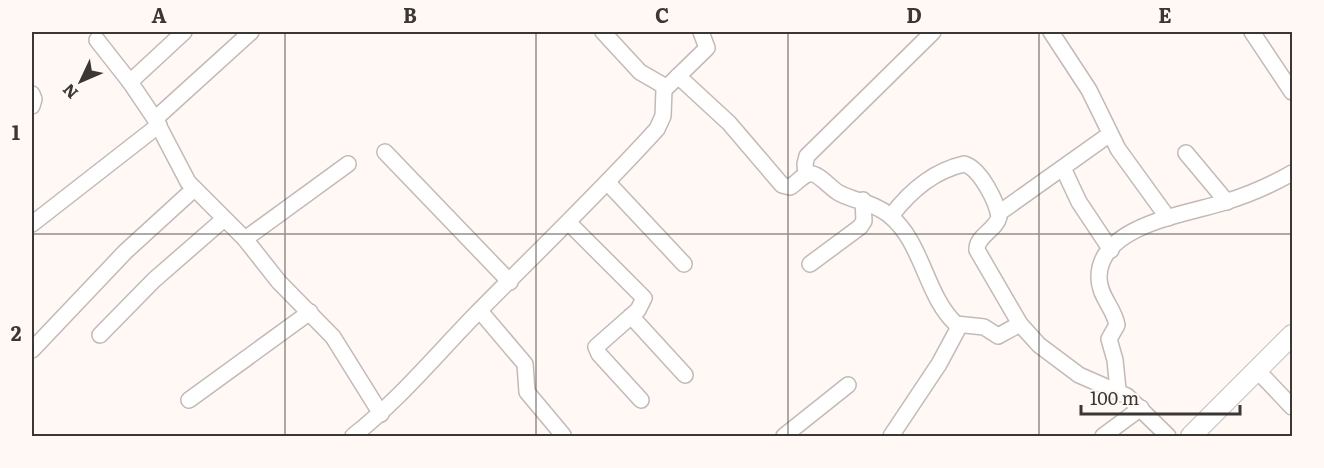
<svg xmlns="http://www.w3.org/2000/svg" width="1324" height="468" font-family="Literata,serif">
	<rect width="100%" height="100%" fill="#fff8f4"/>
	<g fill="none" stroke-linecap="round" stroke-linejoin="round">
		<!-- minor casing -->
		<g stroke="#c2bab6" stroke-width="18">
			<g id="minor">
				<path d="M 184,32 L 130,82 L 155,119 L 188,182 L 245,239 L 279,282 L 333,337 L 381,414"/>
				<path d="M 603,32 L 640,72 L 666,87"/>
				<path d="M 1051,32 L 1089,90 L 1118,149 L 1168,218"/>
				<path d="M 1252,32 L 1292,92"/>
				<path d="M 97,40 L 130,82"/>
				<path d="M 678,76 L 729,123 L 782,185 L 790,187 C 796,184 802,175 809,174 C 818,172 831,189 839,193 C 856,202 873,202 889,215 C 923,242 925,295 956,324 L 984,327 L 998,336 L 1020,324"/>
				<path d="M 32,94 L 34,99 L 32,106"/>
				<path d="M 155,119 L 251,32"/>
				<path d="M 385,152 L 510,282"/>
				<path d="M 1186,153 L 1227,202"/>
				<path d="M 1063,168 L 1079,202 L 1111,250"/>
				<path d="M 806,175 L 805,164 L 807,156 L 933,32"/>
				<path d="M 608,183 L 684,264"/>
				<path d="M 999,213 L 1110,134"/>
				<path d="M 891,216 C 910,191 933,171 964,164 C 980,168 997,202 999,217 C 996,230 976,236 977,250 L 1020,324 L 1039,345 L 1079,375 L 1127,396 L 1168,436"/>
				<path d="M 569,223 L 644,298 L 638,310 L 596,347 L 599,354 L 641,400"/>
				<path d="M 32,224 L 159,125"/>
				<path d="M 245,239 L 348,164"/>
				<path d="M 810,264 L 860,227 L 864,221 L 863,200"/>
				<path d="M 480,311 L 525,364 L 527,392 L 563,435"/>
				<path d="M 631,316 L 685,375"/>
				<path d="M 100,335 L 154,280 L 224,219"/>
				<path d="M 32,350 L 125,252 L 194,189"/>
				<path d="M 1257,370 L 1292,407"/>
				<path d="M 1118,390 L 1115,360 L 1109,339 L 1117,325 C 1114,308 1099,296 1099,278 C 1098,225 1188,214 1225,202 C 1248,195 1271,185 1292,173"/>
				<path d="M 189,400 L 310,312"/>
				<path d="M 353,436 C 399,400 435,356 476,314 C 537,252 599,193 657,129 L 663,116 L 664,90 L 707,48 L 701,32"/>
				<path d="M 784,436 L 848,385"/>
				<path d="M 891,436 L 939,364 L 960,325"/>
				<path d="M 1103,436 L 1141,408"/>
			</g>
		</g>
		<!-- major casing -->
		<g stroke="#c2bab6" stroke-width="22">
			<path id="major" d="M 1191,436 L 1292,335"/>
		</g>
		<!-- minor -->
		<use href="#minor" stroke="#fff" stroke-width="15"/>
		<!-- major -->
		<use href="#major" stroke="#fff" stroke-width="20"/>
	</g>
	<!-- grid -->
	<path fill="none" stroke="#3a3735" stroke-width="1.5" stroke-opacity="0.55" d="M 285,32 L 285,436M 536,32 L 536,436M 788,32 L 788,436M 1039,32 L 1039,436M 32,234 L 1292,234"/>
	<!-- border -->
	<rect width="1324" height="468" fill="none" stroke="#fff8f4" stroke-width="66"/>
	<!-- north arrow -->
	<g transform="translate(81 81) rotate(226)" stroke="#fff8f4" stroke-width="4.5" paint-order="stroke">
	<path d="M0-4.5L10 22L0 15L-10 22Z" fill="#3a3735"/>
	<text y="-9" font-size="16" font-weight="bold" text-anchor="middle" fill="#3a3735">N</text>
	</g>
	<!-- scale -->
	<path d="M1081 405v9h159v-9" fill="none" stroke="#3a3735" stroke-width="3"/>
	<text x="1090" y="405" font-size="18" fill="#3a3735" stroke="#fff8f4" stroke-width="4.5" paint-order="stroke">100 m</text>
	<rect x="33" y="33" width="1258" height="402" fill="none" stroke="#3a3735" stroke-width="2"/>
	<g font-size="20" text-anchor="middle" font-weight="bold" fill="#3a3735">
		<text x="159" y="23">A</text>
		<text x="410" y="23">B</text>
		<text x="662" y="23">C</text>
		<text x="914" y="23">D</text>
		<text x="1165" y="23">E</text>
		<text x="16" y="140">1</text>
		<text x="16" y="341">2</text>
	</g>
</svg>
